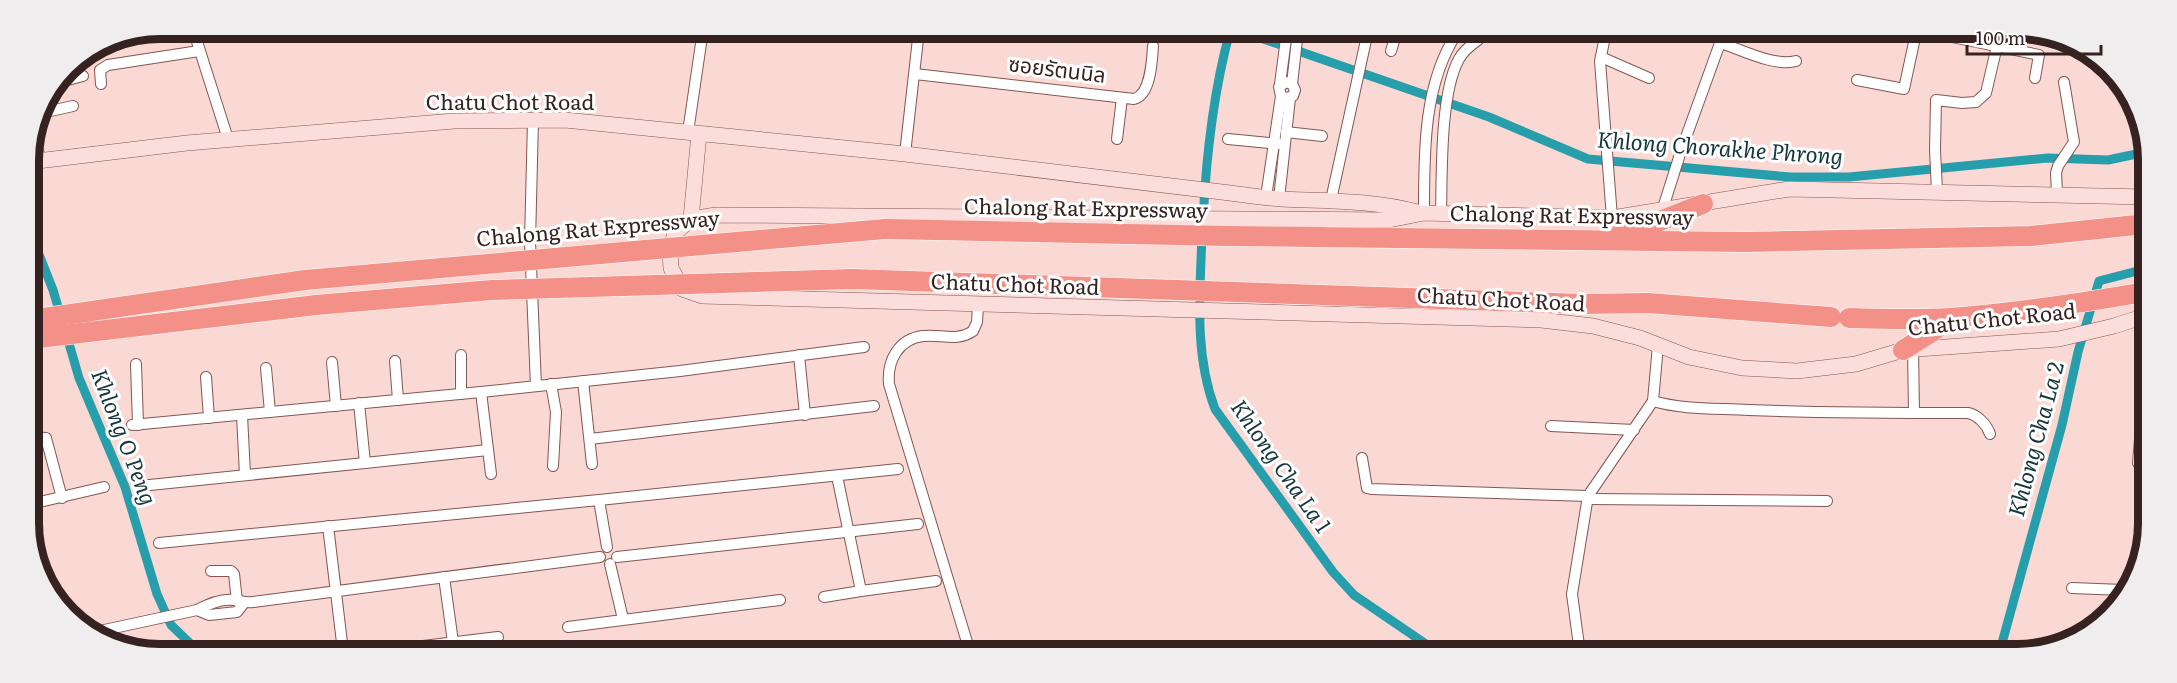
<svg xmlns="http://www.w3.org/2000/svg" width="2177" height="683" font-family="Literata,'Noto Sans Thai',serif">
	<rect width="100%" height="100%" fill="#fad8d4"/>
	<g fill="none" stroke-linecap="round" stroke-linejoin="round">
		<!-- canal -->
		<g stroke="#279eab" stroke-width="9">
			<path d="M 1240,31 L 1489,117 L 1588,159 L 1790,177 L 1849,177 L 2048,158 L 2108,160 L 2146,152"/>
			<path d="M 1203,221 C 1206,157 1213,93 1230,31"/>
			<path d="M 29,229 L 53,290 L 61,317"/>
			<path d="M 1202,235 C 1200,293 1194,354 1215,409 L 1333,572 L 1354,595 L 1439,653"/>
			<path d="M 66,333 L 79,378 L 125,487 L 157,594 L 171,625 L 197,650"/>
			<path d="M 1999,654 L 2062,425 L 2078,352 L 2099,281 L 2145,269"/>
		</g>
		<!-- street casing -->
		<g stroke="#845651" stroke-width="12">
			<g id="street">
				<path d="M 193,29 L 228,139"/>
				<path d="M 1606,32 L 1600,61 L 1612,218"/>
				<path d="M 1933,33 L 2039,55 L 2035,78"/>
				<path d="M 1721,43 C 1742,50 1775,67 1796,61"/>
				<path d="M 1391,51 L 1397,31"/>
				<path d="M 1601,57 L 1649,78"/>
				<path d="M 915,74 L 1134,99 C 1151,95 1152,60 1153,46"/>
				<path d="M 1857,80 L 1904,89 L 1916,33"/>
				<path d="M 56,83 L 83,76"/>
				<path d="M 101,84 L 100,70 L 108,65 L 199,51"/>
				<path d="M 1280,84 L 1287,31"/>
				<path d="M 1292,84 L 1298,31"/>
				<path d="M 37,114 L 73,106"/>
				<path d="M 533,120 L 530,242 L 536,386"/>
				<path d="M 688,132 L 703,30"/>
				<path d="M 1286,132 L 1322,136"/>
				<path d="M 33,134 L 41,161"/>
				<path d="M 1117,139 L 1122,98"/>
				<path d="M 1228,139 L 1279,144"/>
				<path d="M 905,154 L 919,30"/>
				<path d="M 1937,191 L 1935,150 L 1936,100 L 1962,103 L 1976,102 L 1986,93 L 2000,33"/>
				<path d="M 2057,193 L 2056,173 L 2058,166 L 2074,142 L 2064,82"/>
				<path d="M 1266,197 L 1281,96 L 1279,87 L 1286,82 L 1292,84 L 1295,90 L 1293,96 L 1287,98 L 1281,96"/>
				<path d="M 1279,199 L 1290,98"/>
				<path d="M 1331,200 L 1368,31"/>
				<path d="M 1663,208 L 1681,151 L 1724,32"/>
				<path d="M 1424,213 C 1424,154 1423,84 1457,33"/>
				<path d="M 1441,213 C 1442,174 1440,93 1459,59 C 1463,51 1471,45 1478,40 L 1482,32"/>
				<path d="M 1913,349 L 1914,413"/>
				<path d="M 461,355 L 461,394"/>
				<path d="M 799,355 L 805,415"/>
				<path d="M 395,361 L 398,400"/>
				<path d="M 332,362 L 336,406"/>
				<path d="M 136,364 L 138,425"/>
				<path d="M 266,368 L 270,412"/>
				<path d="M 206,377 L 209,418"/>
				<path d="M 583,381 L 592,464"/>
				<path d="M 551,384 L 556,412 L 553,466"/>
				<path d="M 1653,401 C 1684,410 1717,408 1749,410 C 1822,413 1895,413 1968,413 C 1978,415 1987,425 1990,434"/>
				<path d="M 359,403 L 365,463 L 488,450"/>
				<path d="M 242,415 L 245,475"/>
				<path d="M 132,425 L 481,392"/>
				<path d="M 1551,426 L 1634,430"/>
				<path d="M 30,437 L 46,438 L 62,498"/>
				<path d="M 590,439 L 874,406"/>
				<path d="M 1362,458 L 1367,488 L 1371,489 L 1588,496"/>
				<path d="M 2144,472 L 2138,463 L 2145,380"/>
				<path d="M 491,474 L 481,392 L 680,371 L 864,347"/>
				<path d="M 140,486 L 365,463"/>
				<path d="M 1588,499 L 1827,501"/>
				<path d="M 599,500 L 898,469"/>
				<path d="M 31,504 L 104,487"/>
				<path d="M 328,526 L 343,651"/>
				<path d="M 159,543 L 599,500 L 607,547"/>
				<path d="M 617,557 L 918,524"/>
				<path d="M 610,564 L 623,619"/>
				<path d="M 211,571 L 231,571 L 234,574 L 237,601"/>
				<path d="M 444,577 L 453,642"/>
				<path d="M 2072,588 L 2123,590"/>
				<path d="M 861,591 L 936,581"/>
				<path d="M 824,597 L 861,591 L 837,476"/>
				<path d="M 197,610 L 209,615 L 237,612 L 244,603"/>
				<path d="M 568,627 L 780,600"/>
				<path d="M 95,632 L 197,610 C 208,604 221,598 234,600 C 241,601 246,603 253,602 L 600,557"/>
				<path d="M 390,650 L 498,637"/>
				<path d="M 970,652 L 889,384 C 887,361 898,339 923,336 C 941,334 957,342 973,331 L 977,322 L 978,305"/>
				<path d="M 1580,653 L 1572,594 L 1588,496 L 1653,401 L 1658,345"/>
			</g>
		</g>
		<!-- secondary casing -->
		<g stroke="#845651" stroke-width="16">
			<g id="secondary">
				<path d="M 29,162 L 187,143 L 454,121 L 565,120 L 905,154 L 1230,193 C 1247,195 1264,198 1281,199 C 1326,201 1373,200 1417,212"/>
				<path d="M 691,219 L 699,134"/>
				<path d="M 2145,316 L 2114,326 L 2059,339 L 1903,350 L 1856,364 L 1797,371 L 1742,368 L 1689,357 L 1640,338 L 1593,326 L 1541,320 L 702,296 L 682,289 L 671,268 L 670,252 L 675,233 L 691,219 L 716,215 L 1389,220 L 1424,213 L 1612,218 L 1789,189 L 2146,197"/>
			</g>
		</g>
		<!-- highway casing -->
		<g stroke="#fff" stroke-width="21">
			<g id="highway">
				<path d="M 885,229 L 1225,236 L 1746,242 L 2031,236 L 2146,224"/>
				<path d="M 1621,232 L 1645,227 L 1703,204"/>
				<path d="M 1583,304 L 1648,303 L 1831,317"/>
				<path d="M 1849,318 C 1883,319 1916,320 1950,318 C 2015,313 2081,303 2145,292"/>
				<path d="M 1903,350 L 1935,330 L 1950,318"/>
			</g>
		</g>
		<!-- street -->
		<use href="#street" stroke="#fff" stroke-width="10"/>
		<!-- secondary -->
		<use href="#secondary" stroke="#fbdedc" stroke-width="15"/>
		<!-- highway -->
		<use href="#highway" stroke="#f39189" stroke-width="20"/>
		<!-- highway-bridge casing -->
		<g stroke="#fff" stroke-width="21" stroke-linecap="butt">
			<g id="highway-bridge">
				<path d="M 30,320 L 305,280 L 885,229"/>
				<path d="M 30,339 L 316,305 L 492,290 L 853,279 L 1583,304"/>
			</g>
		</g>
		<!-- highway-bridge -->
		<use href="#highway-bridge" stroke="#f39189" stroke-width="20"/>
	</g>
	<g text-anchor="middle" stroke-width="6" stroke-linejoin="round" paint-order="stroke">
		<!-- street labels -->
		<g font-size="21" fill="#362220" stroke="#fff">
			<text transform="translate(1057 70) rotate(7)" y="7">ซอยรัตนนิล</text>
			<text x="510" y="110">Chatu Chot Road</text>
			<text transform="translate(1086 209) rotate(1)" y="7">Chalong Rat Expressway</text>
			<text transform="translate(1572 216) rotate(1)" y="7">Chalong Rat Expressway</text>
			<text transform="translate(598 229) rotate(-5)" y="7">Chalong Rat Expressway</text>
			<text transform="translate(1015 285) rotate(2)" y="7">Chatu Chot Road</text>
			<text transform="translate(1501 300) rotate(3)" y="7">Chatu Chot Road</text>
			<text transform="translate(1992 320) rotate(-6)" y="7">Chatu Chot Road</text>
		</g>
		<!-- water labels -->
		<g font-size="22" font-style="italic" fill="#14353a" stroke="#fff">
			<text transform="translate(1720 148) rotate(4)" y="8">Khlong Chorakhe Phrong</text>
			<text transform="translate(124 437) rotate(69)" y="8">Khlong O Peng</text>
			<text transform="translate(2036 439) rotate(-75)" y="8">Khlong Cha La 2</text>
			<text transform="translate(1281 466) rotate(55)" y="8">Khlong Cha La 1</text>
		</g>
	</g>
	<!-- crop -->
	<path d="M0 0H2177V683H0ZM160 39H2017A121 121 0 0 1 2138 160V523A121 121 0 0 1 2017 644H160A121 121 0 0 1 39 523V160A121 121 0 0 1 160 39Z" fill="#efeded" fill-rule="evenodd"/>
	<path fill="none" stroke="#362220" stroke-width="8" d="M160 39H2017A121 121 0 0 1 2138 160V523A121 121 0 0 1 2017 644H160A121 121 0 0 1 39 523V160A121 121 0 0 1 160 39Z"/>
	<!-- scale -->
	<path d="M1967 45v9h134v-9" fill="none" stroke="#362220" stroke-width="3"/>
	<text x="1976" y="45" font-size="18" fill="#362220" stroke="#ffffff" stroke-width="4.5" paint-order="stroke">100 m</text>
</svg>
